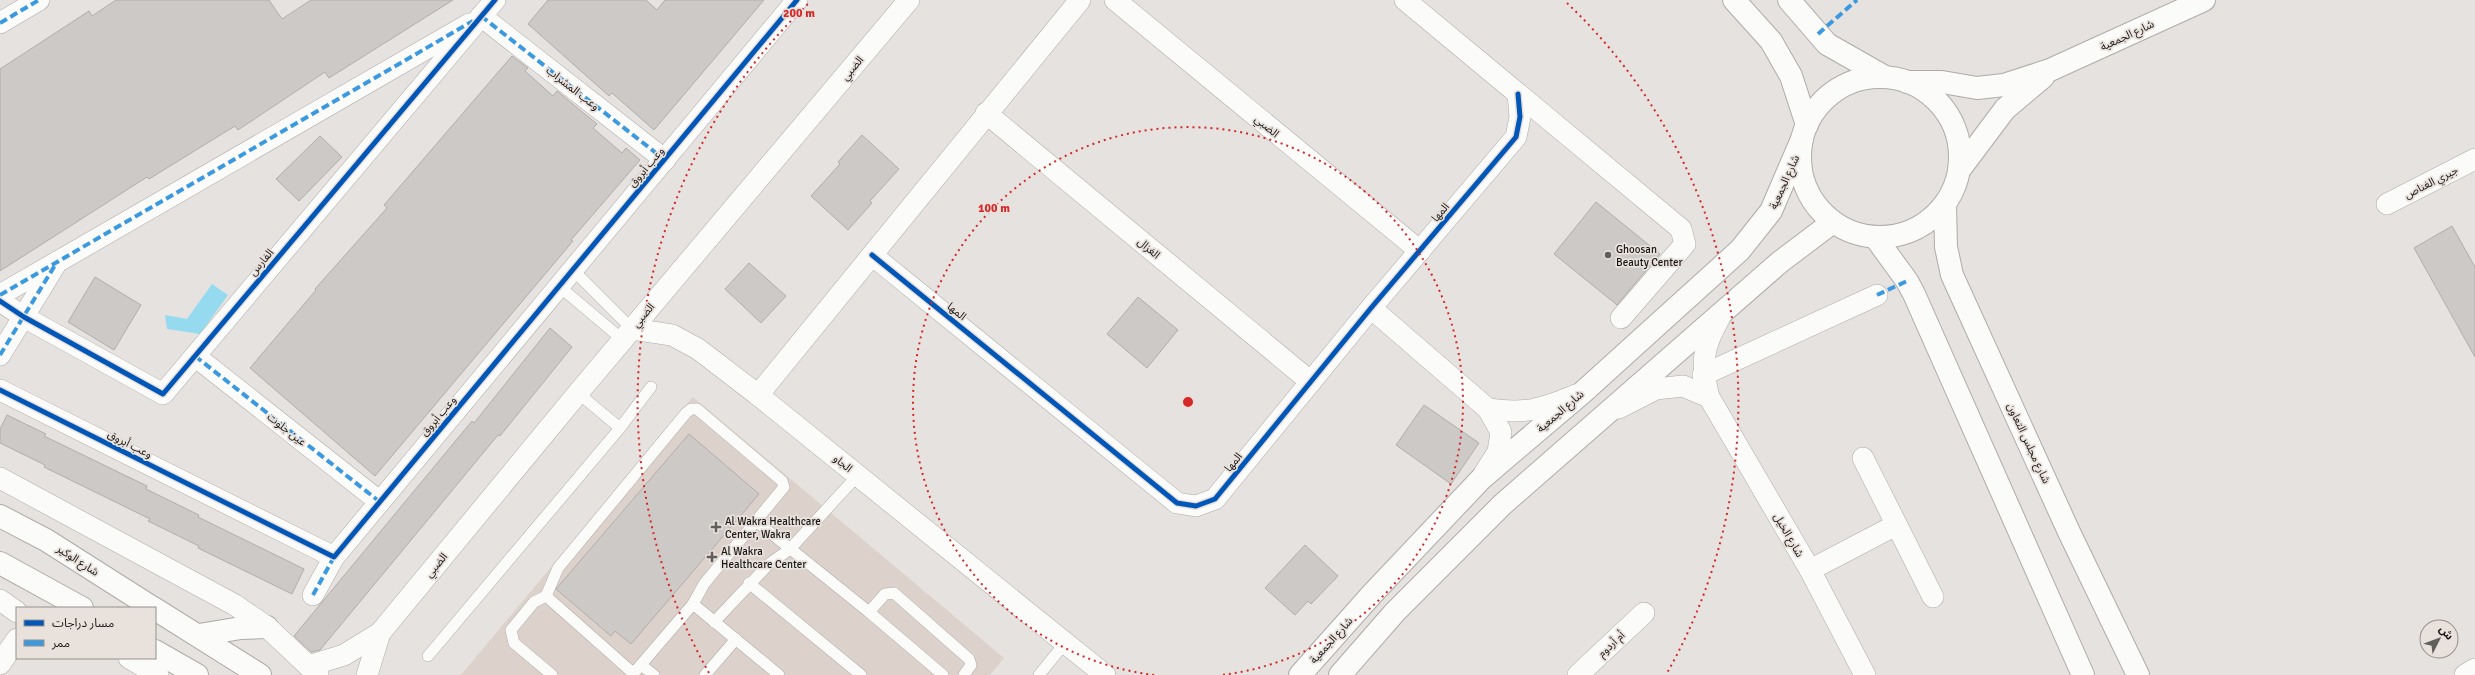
<svg xmlns="http://www.w3.org/2000/svg" width="2475" height="675" font-family="Signika,'Noto Sans Arabic',sans-serif">
	<rect width="100%" height="100%" fill="#e6e2df"/>
	<!-- built -->
	<path fill="#dcd2cb" d="M 693,397 L 1004,658 L 990,675 L 461,675 Z"/>
	<!-- water -->
	<path fill="#96daf0" d="M 212,284 L 228,295 L 200,334 L 167,329 L 165,315 L 187,319 Z"/>
	<!-- building -->
	<g fill="#cdc9c7" stroke="#b0adab">
		<path d="M 116,0 L 269,0 L 282,19 L 311,0 L 453,0 L 329,78 L 325,72 L 238,130 L 235,126 L 149,179 L 147,177 L 0,271 L 0,69 L 89,11 L 92,16 Z"/>
		<path d="M 548,0 L 646,0 L 657,10 L 665,0 L 764,0 L 654,130 L 612,93 L 609,96 L 528,24 Z"/>
		<path d="M 512,56 L 528,68 L 525,71 L 553,96 L 557,91 L 597,124 L 593,128 L 622,153 L 626,148 L 640,160 L 571,240 L 573,241 L 375,476 L 250,368 L 316,290 L 315,289 L 387,208 L 384,205 Z"/>
		<path d="M 862,135 L 899,169 L 870,201 L 872,203 L 848,230 L 811,196 L 840,164 L 838,162 Z"/>
		<path d="M 320,136 L 342,157 L 299,201 L 276,179 Z"/>
		<path d="M 1596,202 L 1660,254 L 1617,305 L 1554,254 Z"/>
		<path d="M 2452,226 L 2475,267 L 2475,357 L 2414,248 Z"/>
		<path d="M 749,263 L 786,296 L 761,323 L 725,289 Z"/>
		<path d="M 95,277 L 141,305 L 114,350 L 68,322 Z"/>
		<path d="M 1138,297 L 1178,330 L 1147,368 L 1107,334 Z"/>
		<path d="M 550,328 L 572,347 L 500,436 L 498,435 L 320,650 L 311,652 L 294,636 L 472,421 L 474,423 Z"/>
		<path d="M 1424,405 L 1479,443 L 1451,484 L 1396,445 Z"/>
		<path d="M 7,415 L 46,434 L 44,436 L 147,486 L 146,489 L 199,515 L 198,517 L 304,569 L 292,594 L 198,548 L 199,546 L 148,521 L 150,519 L 44,467 L 45,465 L 0,443 L 0,429 Z"/>
		<path d="M 689,434 L 759,494 L 631,644 L 615,631 L 611,636 L 556,589 Z"/>
		<path d="M 1305,545 L 1338,576 L 1311,604 L 1308,601 L 1295,615 L 1265,588 Z"/>
	</g>
	<g fill="none" stroke-linecap="round" stroke-linejoin="round">
		<!-- service casing -->
		<g stroke="#aeaba9" stroke-width="12">
			<g id="service">
				<path d="M 573,270 L 632,329"/>
				<path d="M 560,287 L 623,340"/>
				<path d="M 578,393 L 620,428"/>
				<path d="M 757,522 L 869,612 L 943,675"/>
				<path d="M 749,583 L 861,675"/>
				<path d="M 546,596 L 633,673"/>
				<path d="M 693,604 L 779,675"/>
				<path d="M 869,612 L 885,594 L 894,593 L 969,659 L 971,665 L 964,675"/>
				<path d="M 714,622 L 769,564 L 790,549 L 858,475"/>
				<path d="M 428,656 L 620,428 L 651,387"/>
				<path d="M 641,665 L 654,675"/>
				<path d="M 552,675 L 514,643 L 511,630 L 534,602 L 546,596 L 558,568 L 686,413 L 691,409 L 697,409 L 782,481 L 784,487 L 704,584 L 693,604 L 632,675"/>
				<path d="M 705,675 L 736,639"/>
				<path d="M 1039,675 L 1065,643"/>
			</g>
		</g>
		<!-- minor casing -->
		<g stroke="#aeaba9" stroke-width="22">
			<g id="minor">
				<path d="M 1115,0 L 1420,251"/>
				<path d="M 1405,0 L 1681,229 L 1685,244 L 1621,318"/>
				<path d="M 481,16 L 665,160"/>
				<path d="M 0,23 L 39,0"/>
				<path d="M 986,113 L 1311,382"/>
				<path d="M 2387,204 L 2475,159"/>
				<path d="M 872,255 L 1177,503 L 1196,506 L 1215,499 L 1371,308 L 1516,137 L 1520,117 L 1518,94"/>
				<path d="M 0,295 L 469,24"/>
				<path d="M 0,301 L 24,317 L 163,394 L 495,0"/>
				<path d="M 1371,308 L 1488,409 L 1501,432 L 1498,452 L 1484,474"/>
				<path d="M 1720,317 C 1703,347 1700,363 1709,397 L 1810,570 L 1865,675"/>
				<path d="M 632,329 L 672,335 L 698,349 L 758,395 L 1105,675"/>
				<path d="M 0,355 L 57,262"/>
				<path d="M 195,356 L 380,502"/>
				<path d="M 1703,375 L 1877,295"/>
				<path d="M 0,390 L 334,557 L 797,0"/>
				<path d="M 758,395 L 1080,0"/>
				<path d="M 1619,408 L 1656,389 L 1683,386 L 1709,397"/>
				<path d="M 1488,409 C 1526,414 1540,410 1576,395"/>
				<path d="M 1863,458 L 1933,597"/>
				<path d="M 0,478 L 235,605 L 267,627 L 318,675"/>
				<path d="M 1810,570 L 1896,525"/>
				<path d="M 313,595 L 334,557"/>
				<path d="M 0,600 L 17,612"/>
				<path d="M 129,658 L 158,675"/>
				<path d="M 0,664 L 17,639"/>
				<path d="M 308,666 L 344,655 L 380,633"/>
				<path d="M 367,675 L 380,633 L 578,393 L 909,0"/>
				<path d="M 1578,675 L 1644,613"/>
				<path d="M 2465,675 L 2475,669"/>
			</g>
		</g>
		<!-- tertiary casing -->
		<g stroke="#aeaba9" stroke-width="24">
			<g id="tertiary">
				<path d="M 1734,0 L 1771,41 L 1791,76 L 1807,125"/>
				<path d="M 1789,0 L 1827,44 L 1885,77"/>
				<path d="M 1907,82 L 1942,82 L 1977,88 L 2004,85 L 2050,70 L 2204,0"/>
				<path d="M 1960,169 L 2005,109 L 2043,77"/>
			</g>
		</g>
		<!-- secondary casing -->
		<g stroke="#aeaba9" stroke-width="24">
			<g id="secondary">
				<circle cx="1880" cy="157" r="80"/>
				<path d="M 1945,204 L 1946,247 L 1952,275 L 2069,532 L 2138,675"/>
				<path d="M 1875,237 L 1907,281 L 1914,294 L 2083,675"/>
				<path d="M 0,516 L 46,540 L 153,608"/>
				<path d="M 0,563 L 82,608"/>
				<path d="M 155,609 L 260,675"/>
				<path d="M 199,635 L 241,628 L 267,627"/>
				<path d="M 155,651 L 197,675"/>
				<path d="M 1300,675 L 1373,593 L 1482,478 L 1582,393 L 1740,250 L 1771,211 L 1802,139"/>
				<path d="M 1340,675 L 1395,612 L 1503,504 L 1780,262 L 1833,222"/>
			</g>
		</g>
		<!-- service -->
		<use href="#service" stroke="#fbfbfa" stroke-width="11"/>
		<!-- minor -->
		<use href="#minor" stroke="#fbfbfa" stroke-width="21"/>
		<!-- tertiary -->
		<use href="#tertiary" stroke="#fbfbfa" stroke-width="22"/>
		<!-- secondary -->
		<use href="#secondary" stroke="#fbfbfa" stroke-width="22"/>
		<!-- quiet -->
		<g stroke="#3b9adf" stroke-width="4" stroke-dasharray="8 4" stroke-linecap="butt">
			<path d="M 481,16 L 665,160"/>
			<path d="M 0,23 L 39,0"/>
			<path d="M 1818,34 L 1857,0"/>
			<path d="M 0,295 L 473,21"/>
			<path d="M 1877,295 L 1907,281"/>
			<path d="M 0,355 L 57,262"/>
			<path d="M 195,356 L 380,502"/>
			<path d="M 313,595 L 334,557"/>
		</g>
		<!-- cycleway casing -->
		<g stroke="#e9e1dc" stroke-width="8">
			<g id="cycleway">
				<path d="M 872,255 L 1177,503 L 1196,506 L 1215,499 L 1371,308 L 1516,137 L 1520,117 L 1518,94"/>
				<path d="M 0,301 L 24,317 L 163,394 L 495,0"/>
				<path d="M 0,390 L 334,557 L 797,0"/>
			</g>
		</g>
		<!-- cycleway -->
		<use href="#cycleway" stroke="#0057b8" stroke-width="5"/>
	</g>
	<!-- distance rings -->
	<g fill="none" stroke="#d62828" stroke-width="2" stroke-dasharray="2 4">
		<path d="M1154 675A275 275 0 1 1 1222 675"/>
		<path d="M709 673A550 550 0 0 1 809 3M1567 3A550 550 0 0 1 1667 673"/>
	</g>
	<!-- markers -->
	<g fill="#615f5c" stroke="#e9e1dc" stroke-width="1.5">
		<circle cx="1608" cy="255" r="4"/>
		<path d="M714 521h4v4h4v4h-4v4h-4v-4h-4v-4h4z"/>
		<path d="M710 551h4v4h4v4h-4v4h-4v-4h-4v-4h4z"/>
	</g>
	<g text-anchor="middle" stroke-width="3.5" stroke-linejoin="round" paint-order="stroke">
		<!-- street labels -->
		<g font-size="11" fill="#1a1816" stroke="#e9e1dc">
			<text transform="translate(2127 35) rotate(-25)" y="4">شارع الجمعية</text>
			<text transform="translate(852 68) rotate(-50)" y="4">الضبي</text>
			<text transform="translate(573 88) rotate(38)" y="4">وعب المشراب</text>
			<text transform="translate(1267 126) rotate(39)" y="4">الضبي</text>
			<text transform="translate(646 167) rotate(-50)" y="4">وعب أبروق</text>
			<text transform="translate(1784 182) rotate(-66)" y="4">شارع الجمعية</text>
			<text transform="translate(2431 182) rotate(-27)" y="4">جيري الغناص</text>
			<text transform="translate(1440 212) rotate(-50)" y="4">المها</text>
			<text transform="translate(1149 248) rotate(40)" y="4">الغزال</text>
			<text transform="translate(261 262) rotate(-50)" y="4">الفارس</text>
			<text transform="translate(957 311) rotate(39)" y="4">المها</text>
			<text transform="translate(643 315) rotate(-50)" y="4">الضبي</text>
			<text transform="translate(1560 411) rotate(-41)" y="4">شارع الجمعية</text>
			<text transform="translate(438 416) rotate(-50)" y="4">وعب أبروق</text>
			<text transform="translate(287 429) rotate(38)" y="4">عين جلوت</text>
			<text transform="translate(2029 443) rotate(65)" y="4">شارع مجلس التعاون</text>
			<text transform="translate(130 444) rotate(27)" y="4">وعب أبروق</text>
			<text transform="translate(1233 462) rotate(-51)" y="4">المها</text>
			<text transform="translate(843 463) rotate(39)" y="4">الجاو</text>
			<text transform="translate(1789 535) rotate(60)" y="4">شارع الخيل</text>
			<text transform="translate(78 560) rotate(33)" y="4">شارع الوكير</text>
			<text transform="translate(436 565) rotate(-51)" y="4">الضبي</text>
			<text transform="translate(1331 640) rotate(-48)" y="4">شارع الجمعية</text>
			<text transform="translate(1611 644) rotate(-43)" y="4">أم أردوم</text>
		</g>
		<!-- poi labels -->
		<g font-size="11" fill="#1a1816" stroke="#e9e1dc" text-anchor="start">
			<text x="1616" y="253">Ghoosan<tspan x="1616" dy="13">Beauty Center</tspan></text>
			<text x="725" y="525">Al Wakra Healthcare<tspan x="725" dy="13">Center, Wakra</tspan></text>
			<text x="721" y="555">Al Wakra<tspan x="721" dy="13">Healthcare Center</tspan></text>
		</g>
	</g>
	<circle cx="1188" cy="402" r="6" fill="#d62828" stroke="#e9e1dc" stroke-width="2"/>
	<g font-size="12" text-anchor="middle" font-weight="bold" fill="#d62828" stroke="#e9e1dc" stroke-width="3.5" stroke-linejoin="round" paint-order="stroke">
		<text x="799" y="17">200 m</text>
		<text x="994" y="212">100 m</text>
	</g>
	<!-- legend -->
	<rect x="16" y="607" width="140" height="52" fill="#e9e1dc" stroke="#96918d"/>
	<rect x="24" y="620" width="20" height="6" fill="#0057b8" stroke="#96918d"/>
	<text x="52" y="627" font-size="12" fill="#1a1816">مسار دراجات</text>
	<rect x="24" y="640" width="20" height="6" fill="#3b9adf" stroke="#96918d"/>
	<text x="52" y="647" font-size="12" fill="#1a1816">ممر</text>
	<!-- north arrow -->
	<g transform="translate(2439 639) rotate(48)"><circle r="19" fill="#e9e1dc" stroke="#96918d"/>
	<path d="M0-3L7 15L0 10L-7 15Z" fill="#615f5c"/>
	<text y="-6" font-size="11" font-weight="bold" text-anchor="middle" fill="#1a1816">ش</text>
	</g>
</svg>
